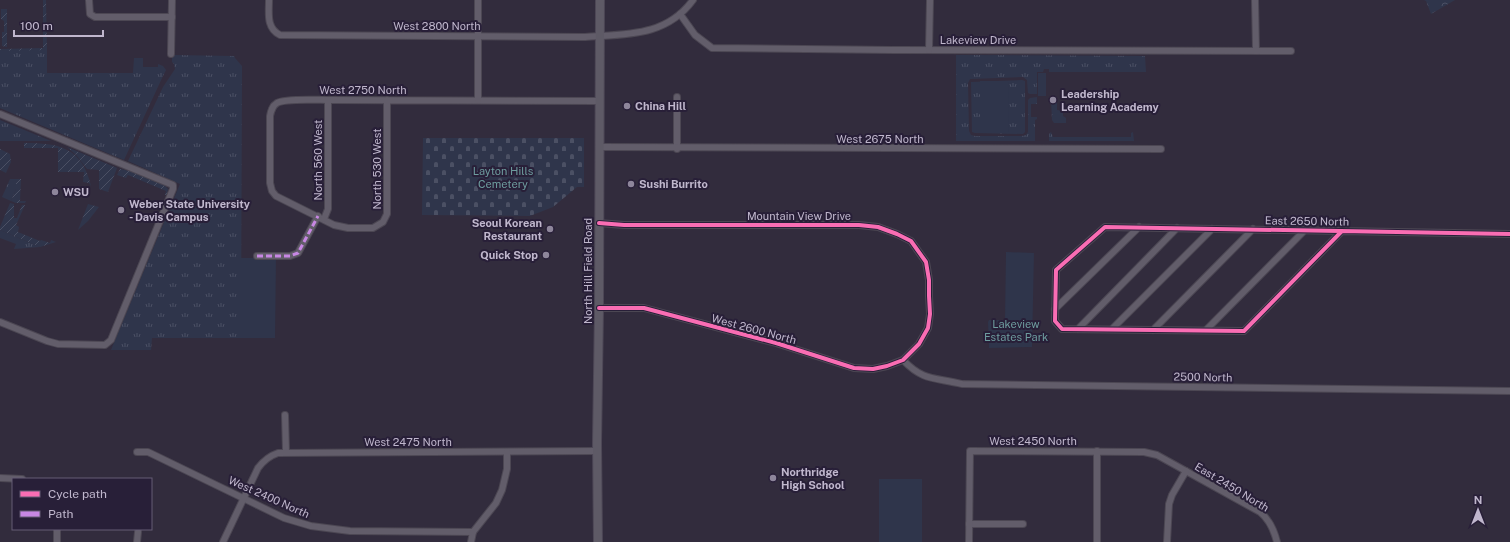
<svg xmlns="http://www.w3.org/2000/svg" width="1510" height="542" font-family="'Public Sans',sans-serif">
	<defs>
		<pattern id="grass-tufts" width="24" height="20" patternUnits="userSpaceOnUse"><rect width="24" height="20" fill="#2f354b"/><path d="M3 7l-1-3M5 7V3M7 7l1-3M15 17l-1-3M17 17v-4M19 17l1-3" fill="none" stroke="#4b5064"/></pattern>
		<pattern id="forest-crowns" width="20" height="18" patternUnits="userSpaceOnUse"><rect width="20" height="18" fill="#2f354b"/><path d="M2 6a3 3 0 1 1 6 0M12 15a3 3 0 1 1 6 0" fill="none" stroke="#4b5064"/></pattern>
		<pattern id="cemetery-stones" width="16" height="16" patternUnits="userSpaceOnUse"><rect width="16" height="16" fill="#2f354b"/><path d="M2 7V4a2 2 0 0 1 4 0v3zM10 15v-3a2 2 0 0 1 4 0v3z" fill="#4b5064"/></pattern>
		<pattern id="garden-furrows" width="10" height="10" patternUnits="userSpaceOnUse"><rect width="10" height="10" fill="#2f354b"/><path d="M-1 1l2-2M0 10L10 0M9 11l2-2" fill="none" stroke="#4b5064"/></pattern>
	</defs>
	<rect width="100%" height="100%" fill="#322c3d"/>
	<!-- grass -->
	<g fill="url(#grass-tufts)">
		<path d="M 8,50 L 47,50 L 47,73 L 133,73 L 134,58 L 143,58 L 143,67 L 158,67 L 158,64 L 163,66 L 166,70 L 163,76 L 124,160 L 0,108 L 0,51 Z"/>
		<path d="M 172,55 L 234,56 L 235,58 L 242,66 L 241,338 L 152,338 L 151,350 L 111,350 L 180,184 L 128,161 L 163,87 L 175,69 L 174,64 L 172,62 Z"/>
		<path d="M 956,55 L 1145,56 L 1146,72 L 1049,72 L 1049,69 L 1044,69 L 1043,72 L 1037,72 L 1037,94 L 1030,94 L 1028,93 L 1027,80 L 1023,77 L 970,79 L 968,83 L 969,131 L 971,135 L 975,136 L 1022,136 L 1026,135 L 1028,132 L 1028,100 L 1030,98 L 1037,97 L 1037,104 L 1031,104 L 1031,117 L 1037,117 L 1037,119 L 1035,120 L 1035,141 L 956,141 Z"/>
		<path d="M 1022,80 L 1025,81 L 1025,132 L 1023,134 L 975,133 L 972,132 L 971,82 Z"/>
		<path d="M 1051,100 L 1057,100 L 1057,110 L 1063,111 L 1063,116 L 1066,118 L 1066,123 L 1054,123 L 1052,120 Z"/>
		<path d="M 0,120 L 51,141 L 0,141 Z"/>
		<path d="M 1051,132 L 1053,137 L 1131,137 L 1131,133 L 1133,132 L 1134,141 L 1049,141 L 1049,134 Z"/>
		<path d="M 10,179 L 16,179 L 16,189 L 11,201 L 2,197 Z"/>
		<path d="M 0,230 L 40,247 L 14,249 L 16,244 L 0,238 Z"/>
	</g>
	<!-- forest -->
	<path fill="url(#forest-crowns)" d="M 1424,0 L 1455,0 L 1431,14 L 1426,1 Z"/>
	<!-- cemetery -->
	<path fill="url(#cemetery-stones)" d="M 423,138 L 584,138 L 584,187 L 577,187 L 553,207 L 530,216 L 422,215 Z"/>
	<!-- park -->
	<g fill="#2f354b">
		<rect x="1038" y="73" width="8" height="23"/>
		<path d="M 980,81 L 1008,81 L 1009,133 L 980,133 Z"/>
		<path d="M 1006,252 L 1034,253 L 1032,347 L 989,348 L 988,322 L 989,320 L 1005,320 Z"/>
		<path d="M 241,258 L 276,258 L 275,338 L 241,338 Z"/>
		<rect x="879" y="479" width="43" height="63"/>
	</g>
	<!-- garden -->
	<g fill="url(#garden-furrows)">
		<path d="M 43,0 L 46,0 L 47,50 L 0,51 L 0,49 L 43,48 Z"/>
		<path d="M 1,9 L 7,9 L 7,47 L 2,46 L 2,32 L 4,32 L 4,21 L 1,19 Z"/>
		<path d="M 24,143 C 59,143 82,147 91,186 L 89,183 L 83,182 L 84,172 L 58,172 L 58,148 L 24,148 Z"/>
		<path d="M 67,147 L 117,168 L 108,192 L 99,189 L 99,170 L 87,169 L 77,156 Z"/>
		<path d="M 0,149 L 10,154 L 11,162 L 6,173 L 0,170 Z"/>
		<path d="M 120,169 C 131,171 161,179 168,189 L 167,195 L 165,195 L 166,191 L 128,175 L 126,178 L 117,175 Z"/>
		<path d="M 16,179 L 21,179 L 20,201 L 26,201 L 25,203 L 16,203 L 11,201 L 16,189 Z"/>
		<path d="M 10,203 L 14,204 L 14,218 L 17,218 L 22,205 L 25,205 L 16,225 L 19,227 L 18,232 L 40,241 L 41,240 L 50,243 L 51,240 L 56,242 L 40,247 L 0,230 L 0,227 Z"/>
		<path d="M 88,204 L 99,207 L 88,221 L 78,230 Z"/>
	</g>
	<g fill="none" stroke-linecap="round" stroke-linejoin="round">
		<!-- minor casing -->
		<g stroke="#4c4753" stroke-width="8">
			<g id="minor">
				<path d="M 89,0 L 90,14 L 95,17 L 172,17"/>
				<path d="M 269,0 C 269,13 266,28 280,35 L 585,37 C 626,34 666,37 693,0"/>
				<path d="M 1255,0 L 1256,51"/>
				<path d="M 680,14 L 695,35 L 712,48 L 892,50 L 1291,51"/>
				<path d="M 929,50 L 930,0"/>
				<path d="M 171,54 L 172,0"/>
				<path d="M 677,97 L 677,149"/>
				<path d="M 387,100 L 387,214 L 383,222 L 373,228 L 348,228 L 334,225 L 276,196 L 272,191 L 270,183 L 270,116 C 271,111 272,106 277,103 C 285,98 318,100 328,100 L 600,101"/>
				<path d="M 478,100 L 478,0"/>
				<path d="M 0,114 L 173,185 L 173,189 L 111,340 L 105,345 L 58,344 L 47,341 L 0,322"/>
				<path d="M 599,147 L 1161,149"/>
				<path d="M 324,219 L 328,209 L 328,100"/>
				<path d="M 599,223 L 624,225 L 859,225 L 878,227 L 897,234 L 911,241 L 926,262 L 929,280 L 929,296 L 930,314 L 928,328 L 919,344 L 903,360 L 887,366 L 873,369 L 854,368 L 776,343 L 644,308 L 599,308"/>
				<path d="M 1342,231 L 1244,331 L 1062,329 L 1055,321 L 1056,270 L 1105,227 L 1510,234"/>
				<path d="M 257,256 L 290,256 L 298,253 L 318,216"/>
				<path d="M 1055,309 L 1139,227"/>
				<path d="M 1078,329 L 1177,228"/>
				<path d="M 1112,329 L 1212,229"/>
				<path d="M 1153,330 L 1253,229"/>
				<path d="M 1206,330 L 1304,231"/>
				<path d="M 903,360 C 924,382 935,377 962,384 L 1510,391"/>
				<path d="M 285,415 L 286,452"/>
				<path d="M 137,452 L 148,452 L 284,518 L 311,526 L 350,531 L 473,532"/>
				<path d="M 0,478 L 22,479"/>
				<path d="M 969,524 L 1023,524"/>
				<path d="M 57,542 L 57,529"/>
				<path d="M 137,542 L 138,532"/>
				<path d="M 223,542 L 258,468 C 264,460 269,456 278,453 L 597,451"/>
				<path d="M 471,542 L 473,532 L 496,503 L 502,490 L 507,469 L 507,452"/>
				<path d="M 969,542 L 970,451 L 1144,452 L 1157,455 L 1260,512 C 1270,520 1274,530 1277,542"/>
				<path d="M 1097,542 L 1097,451"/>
				<path d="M 1167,542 L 1169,504 L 1172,495 L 1186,471"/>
			</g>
		</g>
		<!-- major casing -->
		<g stroke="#4d4756" stroke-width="10">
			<path id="major" d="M 598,542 L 597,443 L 599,308 L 600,0"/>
		</g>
		<!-- minor -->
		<use href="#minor" stroke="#625d6a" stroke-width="6"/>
		<!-- major -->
		<use href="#major" stroke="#5e5a66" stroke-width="8"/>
		<!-- quiet -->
		<path stroke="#c787e3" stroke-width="3" stroke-dasharray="6 3" stroke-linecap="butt" d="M 257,256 L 290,256 L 298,253 L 318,216"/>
		<!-- cycleway casing -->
		<g stroke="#281f38" stroke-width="6">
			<g id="cycleway">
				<path d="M 599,223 L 624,225 L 859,225 L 878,227 L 897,234 L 911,241 L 926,262 L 929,280 L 929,296 L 930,314 L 928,328 L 919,344 L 903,360 L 887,366 L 873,369 L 854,368 L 776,343 L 644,308 L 599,308"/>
				<path d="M 1342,231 L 1244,331 L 1062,329 L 1055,321 L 1056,270 L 1105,227 L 1510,234"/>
			</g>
		</g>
		<!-- cycleway -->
		<use href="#cycleway" stroke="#f96db3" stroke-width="4"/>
	</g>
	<!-- markers -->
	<g fill="#8e869b" stroke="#281f38" stroke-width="1.5">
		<circle cx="1053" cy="100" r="4"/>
		<circle cx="627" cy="106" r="4"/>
		<circle cx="631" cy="184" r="4"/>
		<circle cx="55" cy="192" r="4"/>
		<circle cx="121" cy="210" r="4"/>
		<circle cx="550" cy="229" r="4"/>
		<circle cx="546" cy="255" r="4"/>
		<circle cx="773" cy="478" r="4"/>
	</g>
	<g text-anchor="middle" stroke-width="4" stroke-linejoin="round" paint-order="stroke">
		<!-- street labels -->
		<g font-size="11" fill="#c0b7cd" stroke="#281f38">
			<text x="437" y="30">West 2800 North</text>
			<text x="978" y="44">Lakeview Drive</text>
			<text x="363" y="94">West 2750 North</text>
			<text x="880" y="143">West 2675 North</text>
			<text transform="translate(318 160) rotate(-90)" y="4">North 560 West</text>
			<text transform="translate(377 169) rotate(-90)" y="4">North 530 West</text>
			<text x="799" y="220">Mountain View Drive</text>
			<text transform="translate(1307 221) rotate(1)" y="4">East 2650 North</text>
			<text transform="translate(588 271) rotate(-90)" y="4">North Hill Field Road</text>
			<text transform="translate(754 329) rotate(15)" y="4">West 2600 North</text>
			<text transform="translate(1203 377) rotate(1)" y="4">2500 North</text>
			<text x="1033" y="445">West 2450 North</text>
			<text x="408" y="446">West 2475 North</text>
			<text transform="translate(1232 487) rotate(31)" y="4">East 2450 North</text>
			<text transform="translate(269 497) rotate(24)" y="4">West 2400 North</text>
		</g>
		<!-- poi labels -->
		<g font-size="11" font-weight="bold" fill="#c0b7cd" stroke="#281f38" text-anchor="start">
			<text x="1061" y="98">Leadership<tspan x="1061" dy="13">Learning Academy</tspan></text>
			<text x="635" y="110">China Hill</text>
			<text x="639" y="188">Sushi Burrito</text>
			<text x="63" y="196">WSU</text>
			<text x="129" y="208">Weber State University<tspan x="129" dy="13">- Davis Campus</tspan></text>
			<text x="542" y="227" text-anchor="end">Seoul Korean<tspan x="542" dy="13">Restaurant</tspan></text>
			<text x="538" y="259" text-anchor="end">Quick Stop</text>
			<text x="781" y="476">Northridge<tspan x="781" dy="13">High School</tspan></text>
		</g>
		<!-- park labels -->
		<g font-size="11" fill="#6e9d9f" stroke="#281f38">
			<text x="503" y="175">Layton Hills<tspan x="503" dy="13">Cemetery</tspan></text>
			<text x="1016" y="328">Lakeview<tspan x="1016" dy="13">Estates Park</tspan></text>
		</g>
	</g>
	<!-- legend -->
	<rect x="12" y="478" width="140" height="52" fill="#281f38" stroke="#655c74"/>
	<rect x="20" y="491" width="20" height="6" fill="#f96db3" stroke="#655c74"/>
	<text x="48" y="498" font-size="12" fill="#c0b7cd">Cycle path</text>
	<rect x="20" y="511" width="20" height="6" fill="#c787e3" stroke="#655c74"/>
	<text x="48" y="518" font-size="12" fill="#c0b7cd">Path</text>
	<!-- north arrow -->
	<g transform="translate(1478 510)" stroke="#281f38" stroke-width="3" paint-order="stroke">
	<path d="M0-3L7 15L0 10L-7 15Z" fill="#c0b7cd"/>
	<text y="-6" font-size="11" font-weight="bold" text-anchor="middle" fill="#c0b7cd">N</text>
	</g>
	<!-- scale -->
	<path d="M14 30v6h89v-6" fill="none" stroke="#c0b7cd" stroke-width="2"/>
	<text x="20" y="30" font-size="12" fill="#c0b7cd" stroke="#281f38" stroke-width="3" paint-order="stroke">100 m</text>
</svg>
